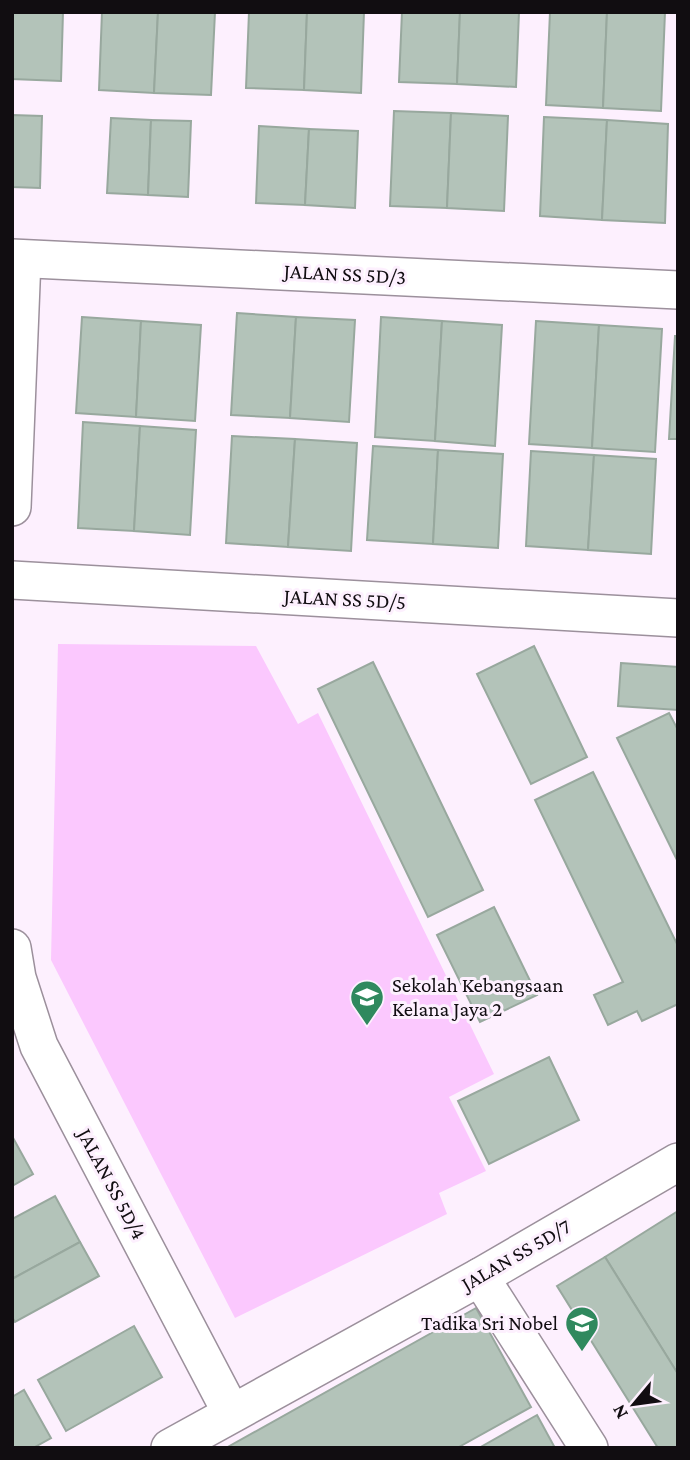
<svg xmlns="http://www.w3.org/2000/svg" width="690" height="1460" font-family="'Crimson Pro',serif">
	<rect width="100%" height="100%" fill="#fdf0fe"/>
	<!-- green -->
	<path fill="#fbc8fe" d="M 58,644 L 256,646 L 298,724 L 318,713 L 494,1074 L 449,1097 L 486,1171 L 439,1193 L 447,1214 L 235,1318 L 51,960 Z"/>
	<!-- building -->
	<g fill="#b3c3b9" stroke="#98a89e" stroke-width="2">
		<path d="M 12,12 L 63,12 L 61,81 L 12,79 Z"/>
		<path d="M 102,12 L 158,12 L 154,93 L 99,90 Z"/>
		<path d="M 158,12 L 215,12 L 211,95 L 154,93 Z"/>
		<path d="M 249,12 L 307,12 L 304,90 L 246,88 Z"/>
		<path d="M 307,12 L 364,12 L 361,93 L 304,90 Z"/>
		<path d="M 402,12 L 460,12 L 457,84 L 399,82 Z"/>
		<path d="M 460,12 L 519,12 L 516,87 L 457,84 Z"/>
		<path d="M 550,12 L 607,12 L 603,108 L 546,105 Z"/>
		<path d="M 607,12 L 665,12 L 661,111 L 603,108 Z"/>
		<path d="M 394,111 L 451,113 L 447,208 L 390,206 Z"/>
		<path d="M 451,113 L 508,116 L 504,211 L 447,208 Z"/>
		<path d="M 12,115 L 42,116 L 40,188 L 12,187 Z"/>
		<path d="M 544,117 L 607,120 L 602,220 L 540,216 Z"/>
		<path d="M 111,118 L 151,120 L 148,195 L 107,193 Z"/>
		<path d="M 151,120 L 191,121 L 188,197 L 148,195 Z"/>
		<path d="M 607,120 L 668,124 L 665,223 L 602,220 Z"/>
		<path d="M 259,126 L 309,129 L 305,205 L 256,203 Z"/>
		<path d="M 309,129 L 358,131 L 355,208 L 305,205 Z"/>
		<path d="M 237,313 L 296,317 L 290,418 L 231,415 Z"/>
		<path d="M 82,317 L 141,321 L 136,417 L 76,413 Z"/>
		<path d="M 296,317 L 355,320 L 349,422 L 290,418 Z"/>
		<path d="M 381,317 L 442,321 L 435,441 L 375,437 Z"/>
		<path d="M 141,321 L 201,325 L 195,421 L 136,417 Z"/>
		<path d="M 442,321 L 502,325 L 495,446 L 435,441 Z"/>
		<path d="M 536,321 L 599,325 L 592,448 L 529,444 Z"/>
		<path d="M 599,325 L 662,329 L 655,452 L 592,448 Z"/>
		<path d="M 675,336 L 678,336 L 678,439 L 669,439 Z"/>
		<path d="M 83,422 L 140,426 L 134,531 L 78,528 Z"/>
		<path d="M 140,426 L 196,430 L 190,535 L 134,531 Z"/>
		<path d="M 232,436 L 295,439 L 288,547 L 226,543 Z"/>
		<path d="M 295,439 L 357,443 L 351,551 L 288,547 Z"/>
		<path d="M 373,446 L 438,450 L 433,544 L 367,540 Z"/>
		<path d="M 438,450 L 503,454 L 498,548 L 433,544 Z"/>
		<path d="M 531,451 L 594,455 L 588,550 L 526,546 Z"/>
		<path d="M 594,455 L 656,459 L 651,554 L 588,550 Z"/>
		<path d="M 534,646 L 587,757 L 531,784 L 477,674 Z"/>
		<path d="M 373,662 L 483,890 L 428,917 L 318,689 Z"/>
		<path d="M 621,663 L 678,667 L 678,710 L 618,706 Z"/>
		<path d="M 669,713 L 678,730 L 678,862 L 617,738 Z"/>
		<path d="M 593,772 L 678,946 L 678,1004 L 642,1021 L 637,1011 L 608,1025 L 594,995 L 623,982 L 535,800 Z"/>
		<path d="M 494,907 L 537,995 L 480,1022 L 437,935 Z"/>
		<path d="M 549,1057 L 579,1120 L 489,1164 L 458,1101 Z"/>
		<path d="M 12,1136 L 33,1174 L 12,1186 Z"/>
		<path d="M 55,1196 L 80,1242 L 12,1279 L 12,1219 Z"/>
		<path d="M 678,1211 L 678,1374 L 605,1257 Z"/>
		<path d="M 80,1242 L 99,1276 L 15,1322 L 12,1317 L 12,1279 Z"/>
		<path d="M 605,1257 L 678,1374 L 678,1448 L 658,1448 L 557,1286 Z"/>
		<path d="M 476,1308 L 531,1407 L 457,1448 L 226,1448 Z"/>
		<path d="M 134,1326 L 162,1377 L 66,1431 L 38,1380 Z"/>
		<path d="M 24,1390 L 51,1438 L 33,1448 L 12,1448 L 12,1397 Z"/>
		<path d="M 537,1415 L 555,1448 L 479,1448 Z"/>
	</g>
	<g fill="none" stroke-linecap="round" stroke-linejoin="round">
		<!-- street casing -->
		<g stroke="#9c909c" stroke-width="40">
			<g id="street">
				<path d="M 12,258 L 678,290"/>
				<path d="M 12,507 L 22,259"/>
				<path d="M 12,580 L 678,618"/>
				<path d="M 12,948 L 17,978 L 39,1046 L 231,1412"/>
				<path d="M 480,1277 L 589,1448"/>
				<path d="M 170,1448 L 480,1277 L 678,1162"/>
			</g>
		</g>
		<!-- street -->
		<use href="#street" stroke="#fff" stroke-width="37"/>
	</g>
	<!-- icons -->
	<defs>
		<g id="school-pin" transform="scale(1.75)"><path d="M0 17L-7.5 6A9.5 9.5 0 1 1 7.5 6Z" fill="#30895e" stroke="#fdf0fe"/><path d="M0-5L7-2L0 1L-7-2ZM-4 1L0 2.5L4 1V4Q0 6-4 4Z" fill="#fff"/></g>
	</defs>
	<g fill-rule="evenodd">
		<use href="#school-pin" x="367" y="997"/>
		<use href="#school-pin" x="582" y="1323"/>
	</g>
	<g text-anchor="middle" stroke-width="6" stroke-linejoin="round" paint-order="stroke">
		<!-- street labels -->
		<g font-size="21" fill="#110d11" stroke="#fdf0fe">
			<text transform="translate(345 274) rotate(3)" y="7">JALAN SS 5D/3</text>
			<text transform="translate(345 599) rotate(3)" y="7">JALAN SS 5D/5</text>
			<text transform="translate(112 1184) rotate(62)" y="7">JALAN SS 5D/4</text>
			<text transform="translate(516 1255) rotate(-30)" y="7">JALAN SS 5D/7</text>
		</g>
		<!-- poi labels -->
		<g font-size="21" fill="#110d11" stroke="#fdf0fe" text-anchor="start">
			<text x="392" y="992">Sekolah Kebangsaan<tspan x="392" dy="24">Kelana Jaya 2</tspan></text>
			<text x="558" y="1330" text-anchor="end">Tadika Sri Nobel</text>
		</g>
	</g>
	<!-- border -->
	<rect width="690" height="1460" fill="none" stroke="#110d11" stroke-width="28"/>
	<!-- north arrow -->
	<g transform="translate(634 1404) rotate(241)" stroke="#fdf0fe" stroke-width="5" paint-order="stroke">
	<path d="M0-5L12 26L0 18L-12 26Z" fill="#110d11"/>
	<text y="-10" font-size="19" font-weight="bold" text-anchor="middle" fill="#110d11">N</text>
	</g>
</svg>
